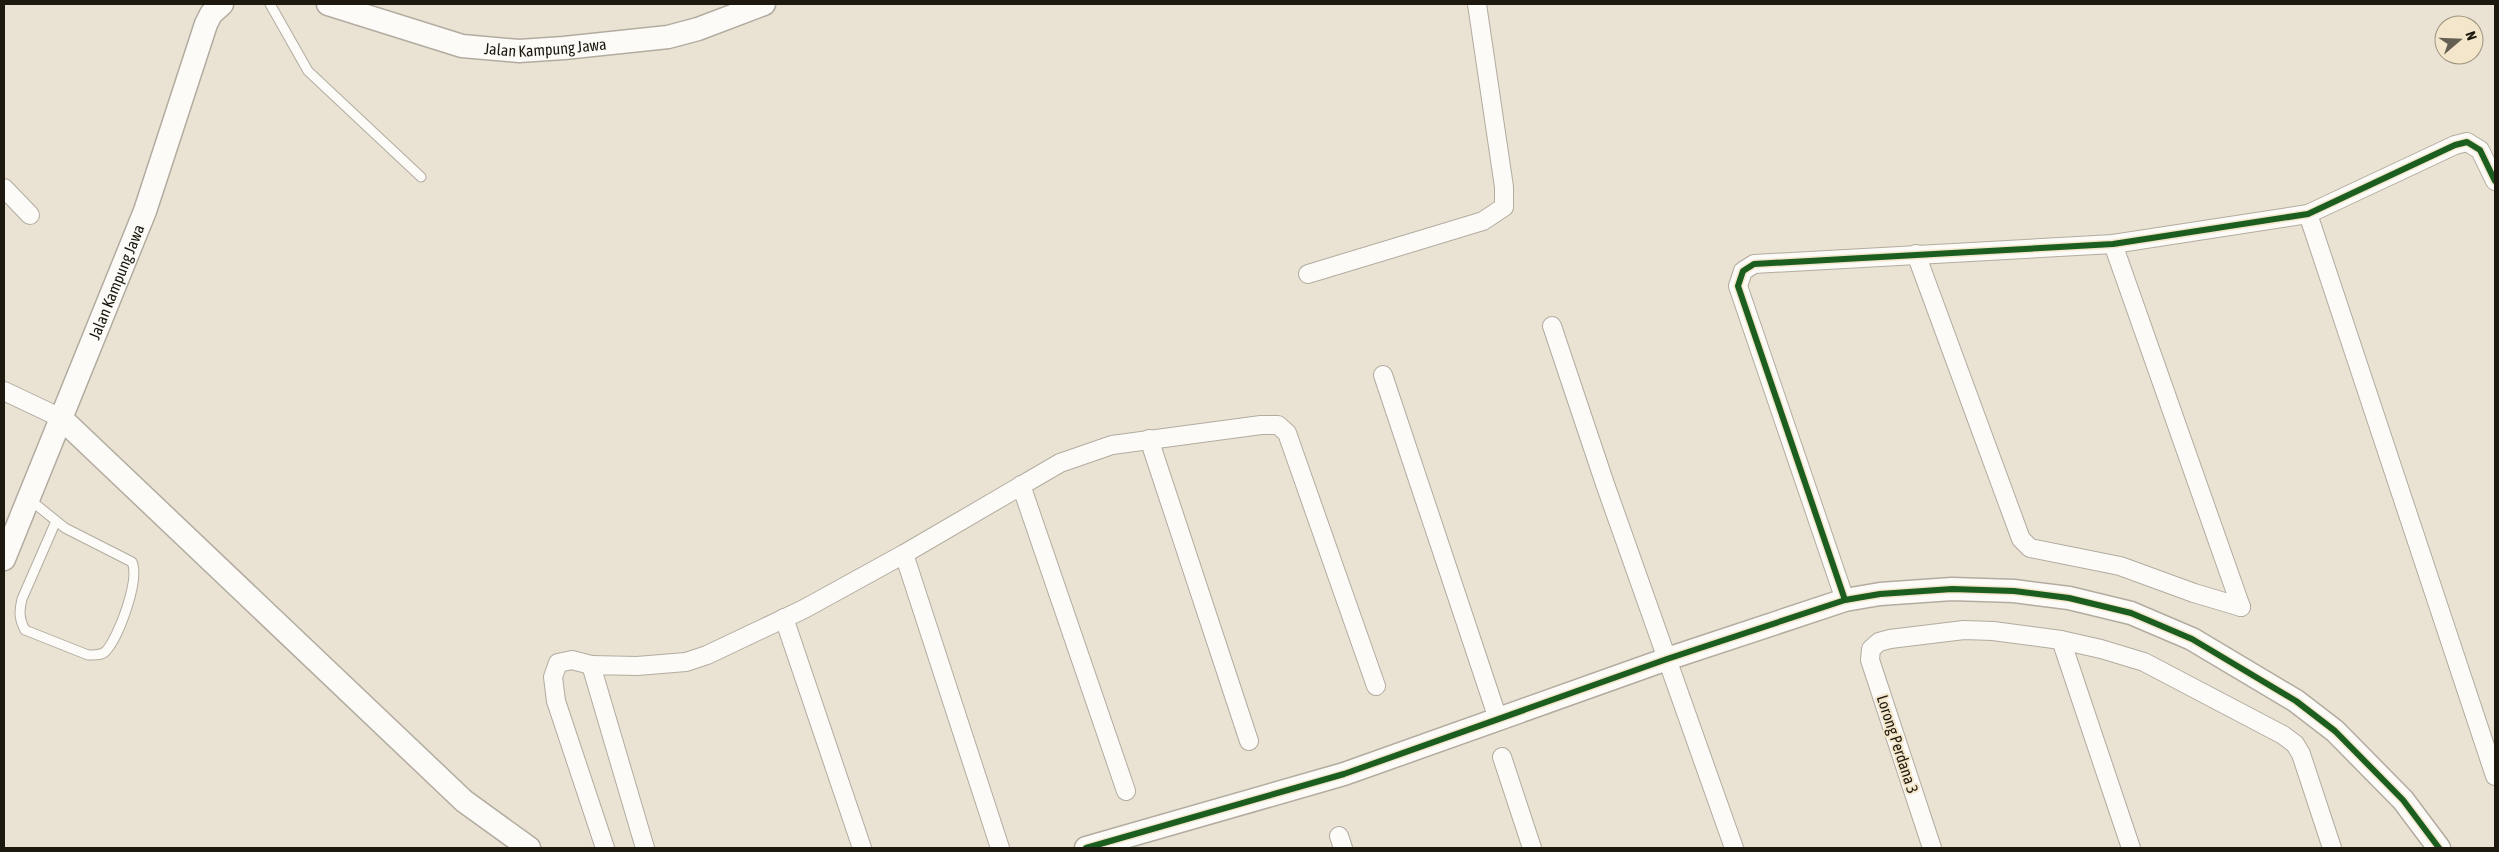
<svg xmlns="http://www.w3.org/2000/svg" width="2499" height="852" font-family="'Asap Condensed',sans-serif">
	<rect width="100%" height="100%" fill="#eae2d3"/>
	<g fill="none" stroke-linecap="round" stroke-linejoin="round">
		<!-- service casing -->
		<g stroke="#b2aca0" stroke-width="11">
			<g id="service">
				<path d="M 270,4 L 308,71 L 421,177"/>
				<path d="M 29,499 L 65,528 L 132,562 C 140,580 119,636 106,651 C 101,656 94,655 88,655 L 25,630 C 19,619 19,611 22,599 L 56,521"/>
			</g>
		</g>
		<!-- minor casing -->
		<g stroke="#b2aca0" stroke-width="20">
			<g id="minor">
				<path d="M 4,188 L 30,215"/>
				<path d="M 2308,214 L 2495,776"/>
				<path d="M 2113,244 L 2241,607"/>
				<path d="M 1916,254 L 2021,539 L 2030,548 L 2120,566 L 2194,593 L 2241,607"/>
				<path d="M 1308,274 L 1483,221 L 1504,207 L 1504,187 L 1477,4"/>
				<path d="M 1552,326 L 1605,484 L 1734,848"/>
				<path d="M 1383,375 L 1498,719"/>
				<path d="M 4,391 L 61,418"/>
				<path d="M 1149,439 L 1249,741"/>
				<path d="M 1021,485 L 1126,791"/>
				<path d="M 1845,600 L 1738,286 L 1743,271 L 1754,264 L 2113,244 L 2308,214 L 2455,145 L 2467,142 L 2480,150 L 2495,181"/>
				<path d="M 784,618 L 862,848"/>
				<path d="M 2061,640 L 2131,848"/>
				<path d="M 591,665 L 572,660 L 558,663 L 553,677 L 556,701 L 605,848"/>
				<path d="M 1502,757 L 1532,848"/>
				<path d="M 1339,836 L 1343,848"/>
				<path d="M 645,848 L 591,665 L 637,666 L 686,662 L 707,655 L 804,609 L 904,554"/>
				<path d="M 1000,848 L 904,554 L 1060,463 L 1112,445 L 1261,425 L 1278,425 L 1287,433 L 1376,686"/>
				<path d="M 1932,848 L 1870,660 L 1871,649 L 1879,642 L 1890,639 L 1964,630 L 1993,631 L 2061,640 L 2101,649 L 2144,662 L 2283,735 L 2295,744 L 2301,754 L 2332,848"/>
			</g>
		</g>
		<!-- tertiary casing -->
		<g stroke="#b2aca0" stroke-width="25">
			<g id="tertiary">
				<path id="s1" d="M 328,4 L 462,46 L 519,51 L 564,48 L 668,37 L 698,29 L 764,4"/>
				<path d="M 61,418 L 464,801 L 529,848"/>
				<path id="s2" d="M 4,559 L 145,211 L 206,24 L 211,14 L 222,4"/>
				<path d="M 1086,848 L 1344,774 L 1667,659 L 1845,600 L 1880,594 L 1952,589 L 2014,591 L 2069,598 L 2131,613 L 2192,639 L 2296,701 L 2335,731 L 2403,800 L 2439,848"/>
			</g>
		</g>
		<!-- service -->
		<use href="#service" stroke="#fcfbf8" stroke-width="9"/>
		<!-- minor -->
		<use href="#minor" stroke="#fcfbf8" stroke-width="18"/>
		<!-- tertiary -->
		<use href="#tertiary" stroke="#fcfbf8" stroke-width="22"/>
		<!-- cycleway casing -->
		<g stroke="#f3e6ca" stroke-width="9">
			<g id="cycleway">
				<path d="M 1845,600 L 1738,286 L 1743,271 L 1754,264 L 2113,244 L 2308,214 L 2455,145 L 2467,142 L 2480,150 L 2495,181"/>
				<path d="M 1086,848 L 1344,774 L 1667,659 L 1845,600 L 1880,594 L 1952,589 L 2014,591 L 2069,598 L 2131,613 L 2192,639 L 2296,701 L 2335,731 L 2403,800 L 2439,848"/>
			</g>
		</g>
		<!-- cycleway -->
		<use href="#cycleway" stroke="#1b5e20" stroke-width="6"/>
	</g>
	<g text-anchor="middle" stroke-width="4" stroke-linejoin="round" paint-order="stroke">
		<!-- street labels -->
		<g font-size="16" fill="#1d190e" stroke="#f3e6ca">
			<text dy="6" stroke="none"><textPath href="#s1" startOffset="224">Jalan Kampung Jawa</textPath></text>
			<text dy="6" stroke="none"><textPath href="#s2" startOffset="299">Jalan Kampung Jawa</textPath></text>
			<text transform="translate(1898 744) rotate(72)" y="6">Lorong Perdana 3</text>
		</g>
	</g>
	<!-- border -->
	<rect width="2499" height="852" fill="none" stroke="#1d190e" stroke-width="10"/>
	<!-- north arrow -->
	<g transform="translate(2459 40) rotate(71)"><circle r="24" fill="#f3e6ca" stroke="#9d947f"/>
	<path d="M0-4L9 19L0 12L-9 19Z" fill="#655f53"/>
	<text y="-8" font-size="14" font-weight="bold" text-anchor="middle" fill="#1d190e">N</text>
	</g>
</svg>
